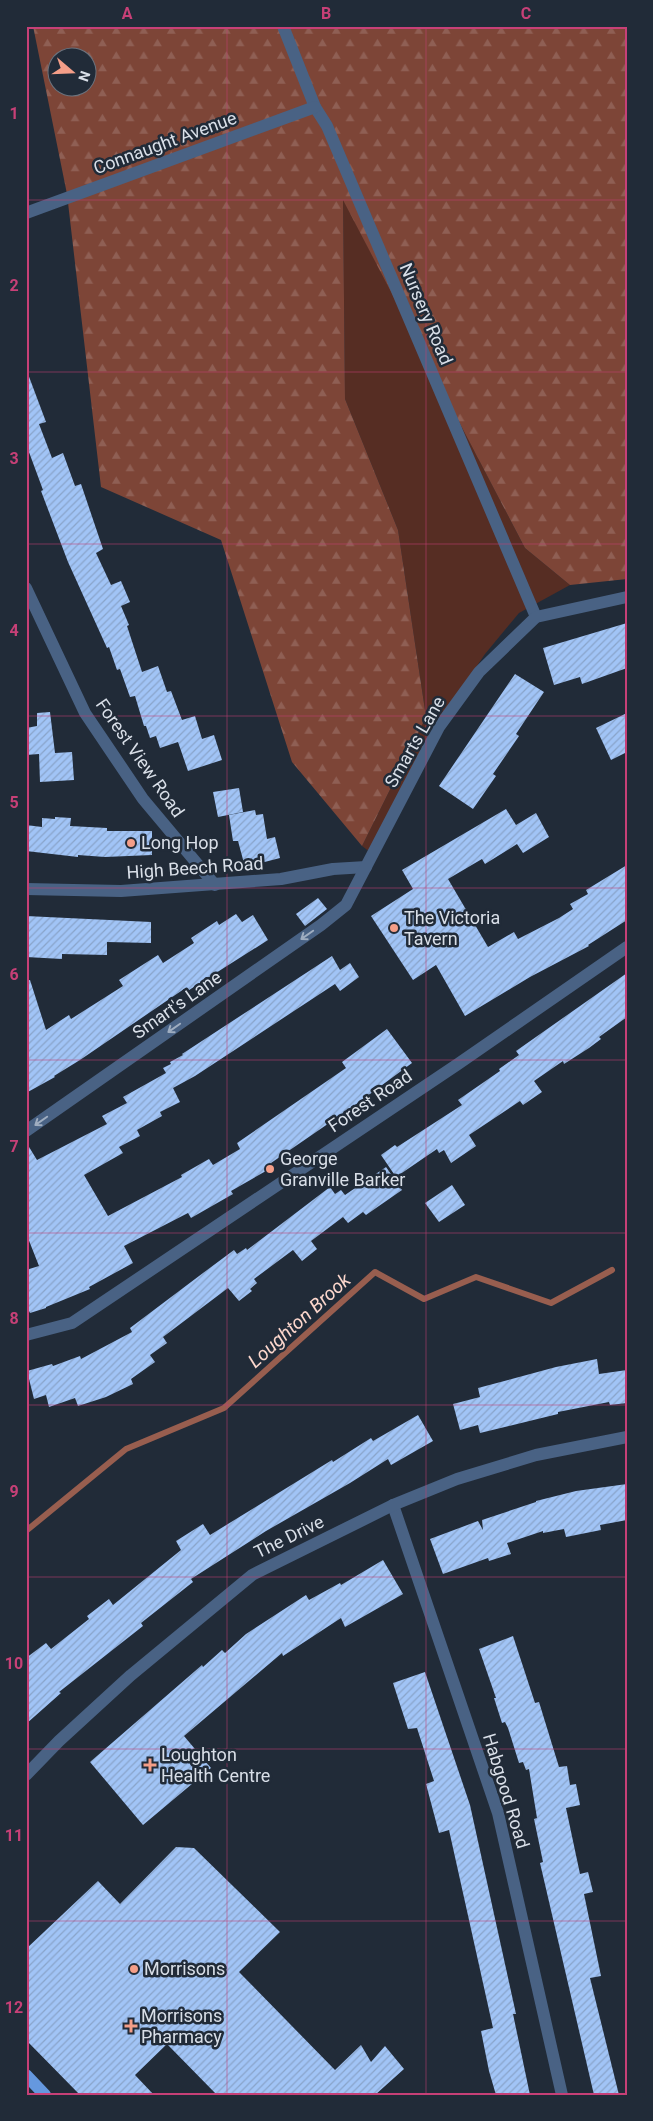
<svg xmlns="http://www.w3.org/2000/svg" width="653" height="2121" font-family="Roboto,sans-serif">
	<defs>
		<pattern id="forest-firs" width="22" height="20" patternUnits="userSpaceOnUse" patternTransform="scale(1.25)"><rect width="22" height="20" fill="#7d4537"/><path d="M5 1l3.5 6h-7zM16 11l3.5 6h-7z" fill="#8f5f54"/></pattern>
		<pattern id="building-hatch" width="6" height="6" patternUnits="userSpaceOnUse" patternTransform="scale(1.25)"><rect width="6" height="6" fill="#a1c4f6"/><path d="M-1 1l2-2M0 6l6-6M5 7l2-2" fill="none" stroke="#89a4ca"/></pattern>
	</defs>
	<rect width="100%" height="100%" fill="#212b38"/>
	<!-- grass -->
	<path fill="#562d23" d="M 343,199 L 525,548 L 570,585 L 519,613 L 485,654 L 436,726 L 370,852 L 362,846 L 426,717 L 398,530 L 345,399 Z"/>
	<!-- forest -->
	<path fill="url(#forest-firs)" fill-rule="evenodd" d="M 33,26 L 627,26 L 627,579 L 570,585 L 525,548 L 343,200 L 345,399 L 398,530 L 426,717 L 362,846 L 292,762 L 221,540 L 101,487 L 67,194 ZM 58,58 L 88,58 L 88,88 L 58,88 Z"/>
	<g fill="none" stroke-linecap="round" stroke-linejoin="round">
		<!-- stream -->
		<path stroke="#985e4f" stroke-width="6" d="M 26,1531 L 126,1449 L 224,1408 L 375,1272 L 424,1299 L 476,1277 L 551,1303 L 612,1270"/>
	</g>
	<!-- building -->
	<g fill="url(#building-hatch)">
		<path d="M 28,374 L 46,422 L 39,424 L 52,458 L 63,453 L 75,486 L 81,484 L 103,549 L 96,553 L 111,585 L 121,581 L 130,602 L 121,606 L 129,625 L 127,626 L 142,672 L 158,666 L 167,692 L 171,691 L 182,720 L 195,716 L 202,739 L 214,735 L 222,760 L 188,771 L 178,742 L 160,748 L 156,736 L 150,738 L 146,726 L 144,726 L 135,696 L 130,697 L 120,669 L 117,670 L 109,647 L 107,648 L 68,562 L 41,491 L 43,490 L 26,444 L 26,375 Z"/>
		<path d="M 627,623 L 627,668 L 582,684 L 580,677 L 554,685 L 543,648 Z"/>
		<path d="M 515,674 L 544,692 L 516,734 L 519,736 L 493,774 L 496,776 L 473,809 L 439,786 Z"/>
		<path d="M 50,712 L 55,753 L 72,752 L 74,780 L 40,782 L 39,754 L 26,755 L 26,728 L 37,726 L 37,713 Z"/>
		<path d="M 627,713 L 627,752 L 611,760 L 596,728 Z"/>
		<path d="M 239,788 L 243,812 L 218,817 L 213,792 Z"/>
		<path d="M 506,809 L 516,825 L 536,813 L 549,837 L 523,853 L 517,844 L 485,864 L 482,859 L 448,879 L 488,947 L 514,932 L 518,939 L 559,918 L 573,909 L 570,904 L 588,894 L 586,890 L 627,865 L 627,920 L 588,945 L 589,946 L 530,977 L 465,1016 L 436,965 L 413,980 L 371,916 L 413,889 L 402,870 Z"/>
		<path d="M 255,810 L 256,815 L 263,814 L 267,839 L 275,837 L 280,858 L 245,867 L 238,841 L 233,841 L 229,815 Z"/>
		<path d="M 55,817 L 71,818 L 70,826 L 107,828 L 107,831 L 152,831 L 152,855 L 105,857 L 78,855 L 78,857 L 26,851 L 26,825 L 42,827 L 42,818 L 55,819 Z"/>
		<path d="M 318,898 L 327,909 L 305,926 L 296,914 Z"/>
		<path d="M 236,914 L 242,922 L 253,915 L 268,940 L 186,992 L 184,989 L 80,1060 L 54,1076 L 55,1077 L 26,1093 L 26,981 L 30,980 L 46,1030 L 69,1015 L 71,1019 L 123,986 L 119,980 L 158,955 L 163,963 L 194,943 L 191,938 L 217,921 L 219,925 Z"/>
		<path d="M 26,916 L 151,922 L 151,943 L 107,942 L 107,955 L 62,954 L 62,959 L 26,957 Z"/>
		<path d="M 332,956 L 340,970 L 350,963 L 359,977 L 340,991 L 335,984 L 195,1076 L 173,1088 L 180,1102 L 160,1112 L 162,1116 L 137,1130 L 140,1136 L 119,1147 L 123,1153 L 84,1175 L 108,1216 L 182,1177 L 181,1175 L 209,1159 L 213,1165 L 240,1149 L 237,1143 L 346,1068 L 342,1062 L 387,1029 L 412,1063 L 351,1108 L 271,1163 L 273,1167 L 231,1191 L 233,1194 L 191,1218 L 188,1213 L 124,1246 L 133,1263 L 89,1287 L 90,1289 L 46,1307 L 46,1308 L 30,1313 L 26,1305 L 26,1270 L 39,1266 L 26,1233 L 26,1142 L 37,1160 L 107,1124 L 102,1116 L 127,1103 L 123,1097 L 166,1073 L 163,1068 L 171,1064 L 170,1062 L 183,1055 L 182,1054 Z"/>
		<path d="M 627,973 L 627,1017 L 599,1037 L 601,1039 L 589,1048 L 564,1064 L 563,1061 L 534,1081 L 542,1092 L 523,1105 L 520,1101 L 469,1135 L 476,1146 L 451,1163 L 444,1150 L 439,1153 L 437,1149 L 396,1177 L 381,1155 L 395,1145 L 397,1147 L 462,1105 L 458,1100 L 500,1071 L 499,1069 L 519,1055 L 516,1051 Z"/>
		<path d="M 386,1167 L 402,1190 L 366,1215 L 363,1212 L 348,1223 L 343,1217 L 311,1241 L 317,1249 L 302,1261 L 293,1250 L 254,1279 L 257,1283 L 250,1289 L 252,1291 L 239,1301 L 228,1288 L 163,1337 L 167,1343 L 150,1355 L 155,1362 L 131,1379 L 133,1384 L 106,1397 L 78,1406 L 75,1398 L 49,1407 L 46,1395 L 34,1399 L 27,1371 L 52,1364 L 53,1366 L 80,1356 L 81,1359 L 132,1332 L 130,1328 L 203,1273 L 234,1250 L 237,1254 L 246,1248 L 247,1250 L 330,1187 L 335,1194 L 341,1190 L 345,1195 Z"/>
		<path d="M 452,1185 L 465,1205 L 439,1222 L 425,1203 Z"/>
		<path d="M 597,1359 L 599,1374 L 627,1370 L 627,1403 L 610,1405 L 609,1402 L 558,1412 L 558,1414 L 480,1433 L 478,1425 L 460,1430 L 453,1404 L 480,1397 L 478,1388 L 556,1367 Z"/>
		<path d="M 418,1415 L 433,1441 L 391,1465 L 388,1459 L 350,1483 L 266,1531 L 191,1579 L 193,1582 L 141,1623 L 143,1626 L 59,1692 L 61,1693 L 26,1724 L 26,1658 L 46,1643 L 51,1649 L 89,1619 L 87,1616 L 109,1599 L 113,1605 L 181,1550 L 176,1541 L 203,1524 L 210,1535 L 332,1460 L 333,1462 L 371,1438 L 373,1441 Z"/>
		<path d="M 627,1484 L 627,1520 L 600,1525 L 601,1530 L 566,1537 L 564,1529 L 543,1533 L 543,1531 L 507,1543 L 511,1554 L 489,1561 L 488,1558 L 443,1574 L 430,1539 L 478,1521 L 483,1530 L 482,1520 L 536,1502 L 536,1501 L 576,1491 Z"/>
		<path d="M 383,1560 L 403,1594 L 345,1627 L 341,1618 L 283,1656 L 282,1653 L 184,1736 L 211,1768 L 143,1825 L 90,1762 L 202,1665 L 203,1667 L 222,1650 L 225,1653 L 246,1634 L 306,1595 L 309,1600 L 340,1583 L 341,1585 Z"/>
		<path d="M 513,1636 L 535,1703 L 539,1702 L 559,1767 L 567,1766 L 570,1785 L 576,1784 L 580,1805 L 566,1808 L 580,1874 L 588,1872 L 593,1892 L 584,1894 L 601,1976 L 590,1978 L 619,2095 L 594,2095 L 540,1863 L 543,1862 L 534,1819 L 537,1818 L 529,1769 L 526,1770 L 523,1762 L 519,1763 L 508,1728 L 505,1722 L 502,1723 L 494,1698 L 496,1698 L 479,1649 Z"/>
		<path d="M 425,1672 L 470,1805 L 516,2014 L 513,2014 L 530,2095 L 496,2095 L 489,2071 L 481,2031 L 493,2028 L 449,1830 L 439,1833 L 426,1784 L 434,1781 L 417,1728 L 408,1729 L 393,1683 Z"/>
		<path d="M 176,1847 L 194,1848 L 280,1932 L 239,1972 L 335,2070 L 361,2045 L 371,2062 L 385,2046 L 404,2069 L 375,2095 L 217,2095 L 167,2044 L 135,2075 L 154,2095 L 80,2095 L 26,2040 L 26,1949 L 98,1881 L 120,1904 Z"/>
	</g>
	<g fill="none" stroke-linecap="round" stroke-linejoin="round">
		<!-- minor -->
		<g stroke="#496284" stroke-width="12">
			<path d="M 283,26 L 315,107 L 327,126 L 536,617"/>
			<path d="M 26,213 L 315,107"/>
			<path d="M 26,588 L 85,713 L 143,799 L 215,885"/>
			<path d="M 26,889 L 121,891 L 281,879 L 333,869 L 366,867"/>
			<path d="M 26,1131 L 321,925 L 346,905 L 439,727 L 479,672 L 536,617 L 627,597"/>
			<path d="M 393,1505 L 498,1813 L 562,2095"/>
			<path d="M 26,1775 L 59,1741 L 131,1675 L 252,1575 L 393,1505 L 457,1479 L 536,1455 L 627,1437"/>
		</g>
		<!-- tertiary -->
		<path stroke="#496284" stroke-width="12" d="M 26,1335 L 72,1323 L 458,1064 L 627,947"/>
		<!-- primary -->
		<path stroke="#6598df" stroke-width="12" d="M 26,2075 L 45,2095"/>
	</g>
	<!-- one-way arrows -->
	<defs><path id="oneway-shaft" d="M-6 0H5M1.5-3L5.5 0L1.5 3" fill="none" stroke-width="1.6" stroke-linecap="round" stroke-linejoin="round" transform="scale(1.25)"/></defs>
	<g stroke="#9fadc0">
		<use href="#oneway-shaft" transform="translate(307 935) rotate(145)"/>
		<use href="#oneway-shaft" transform="translate(174 1028) rotate(145)"/>
		<use href="#oneway-shaft" transform="translate(41 1121) rotate(145)"/>
	</g>
	<!-- grid -->
	<path fill="none" stroke="#c74077" stroke-width="1" stroke-opacity="0.55" d="M 227,26 L 227,2095M 426,26 L 426,2095M 26,200 L 627,200M 26,372 L 627,372M 26,544 L 627,544M 26,716 L 627,716M 26,888 L 627,888M 26,1060 L 627,1060M 26,1233 L 627,1233M 26,1405 L 627,1405M 26,1577 L 627,1577M 26,1749 L 627,1749M 26,1921 L 627,1921"/>
	<!-- markers -->
	<g fill="#f49e88" stroke="#212b38" stroke-width="2">
		<circle cx="131" cy="843" r="5"/>
		<circle cx="394" cy="928" r="5"/>
		<circle cx="270" cy="1169" r="5"/>
		<path d="M147.5 1757.5h5v5h5v5h-5v5h-5v-5h-5v-5h5z"/>
		<circle cx="134" cy="1969" r="5"/>
		<path d="M128.5 2018.5h5v5h5v5h-5v5h-5v-5h-5v-5h5z"/>
	</g>
	<g text-anchor="middle" stroke-width="5" stroke-linejoin="round" paint-order="stroke">
		<!-- street labels -->
		<g font-size="18" fill="#d9dfe8" stroke="#212b38">
			<text transform="translate(165 143) rotate(-20)" y="6">Connaught Avenue</text>
			<text transform="translate(426 314) rotate(67)" y="6">Nursery Road</text>
			<text transform="translate(415 742) rotate(-60)" y="6">Smarts Lane</text>
			<text transform="translate(140 758) rotate(55)" y="6">Forest View Road</text>
			<text transform="translate(195 868) rotate(-4)" y="6">High Beech Road</text>
			<text transform="translate(177 1005) rotate(-35)" y="6">Smart's Lane</text>
			<text transform="translate(370 1101) rotate(-34)" y="6">Forest Road</text>
			<text transform="translate(289 1537) rotate(-26)" y="6">The Drive</text>
			<text transform="translate(506 1791) rotate(73)" y="6">Habgood Road</text>
		</g>
		<!-- poi labels -->
		<g font-size="18" fill="#d9dfe8" stroke="#212b38" text-anchor="start">
			<text x="141" y="849">Long Hop</text>
			<text x="404" y="924">The Victoria<tspan x="404" dy="21">Tavern</tspan></text>
			<text x="280" y="1165">George<tspan x="280" dy="21">Granville Barker</tspan></text>
			<text x="161" y="1761">Loughton<tspan x="161" dy="21">Health Centre</tspan></text>
			<text x="144" y="1975">Morrisons</text>
			<text x="141" y="2022">Morrisons<tspan x="141" dy="21">Pharmacy</tspan></text>
		</g>
		<!-- water labels -->
		<g font-size="19" font-style="italic" fill="#fcd7cd" stroke="#212b38">
			<text transform="translate(299 1320) rotate(-42)" y="7">Loughton Brook</text>
		</g>
	</g>
	<!-- border -->
	<rect width="653" height="2121" fill="none" stroke="#212b38" stroke-width="55"/>
	<!-- north arrow -->
	<g transform="translate(72 72) rotate(109)"><circle r="24" fill="#212b38" stroke="#6b737e"/>
	<path d="M0-4L9 19L0 12L-9 19Z" fill="#f49e88"/>
	<text y="-8" font-size="14" font-weight="bold" text-anchor="middle" fill="#d9dfe8">N</text>
	</g>
	<rect x="28" y="28" width="598" height="2066" fill="none" stroke="#c74077" stroke-width="2"/>
	<g font-size="16" text-anchor="middle" font-weight="bold" fill="#c74077">
		<text x="127" y="19">A</text>
		<text x="326" y="19">B</text>
		<text x="526" y="19">C</text>
		<text x="14" y="119">1</text>
		<text x="14" y="291">2</text>
		<text x="14" y="464">3</text>
		<text x="14" y="636">4</text>
		<text x="14" y="808">5</text>
		<text x="14" y="980">6</text>
		<text x="14" y="1152">7</text>
		<text x="14" y="1324">8</text>
		<text x="14" y="1497">9</text>
		<text x="14" y="1669">10</text>
		<text x="14" y="1841">11</text>
		<text x="14" y="2013">12</text>
	</g>
</svg>
